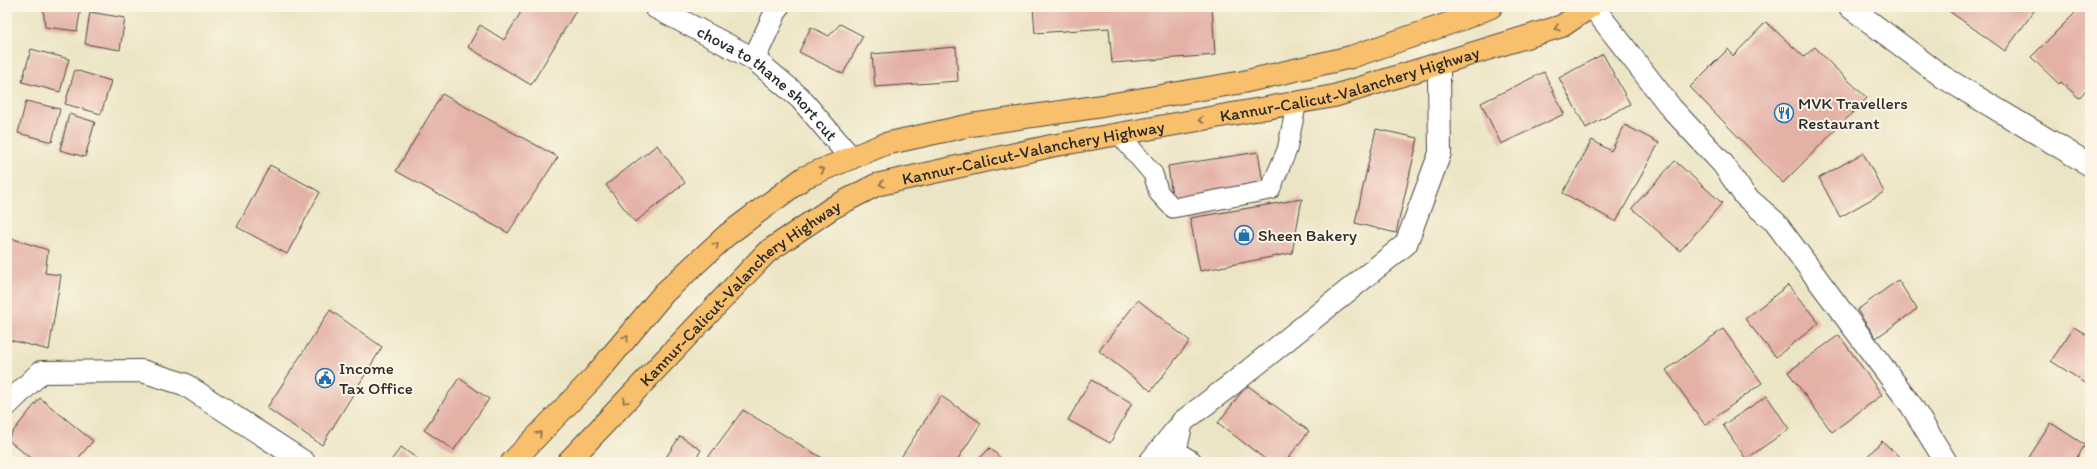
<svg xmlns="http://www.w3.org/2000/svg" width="2097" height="469" font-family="Itim,sans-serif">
	<rect width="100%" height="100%" fill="#fcf5e5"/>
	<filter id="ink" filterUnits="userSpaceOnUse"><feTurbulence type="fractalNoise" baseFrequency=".025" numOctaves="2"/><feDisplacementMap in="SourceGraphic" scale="8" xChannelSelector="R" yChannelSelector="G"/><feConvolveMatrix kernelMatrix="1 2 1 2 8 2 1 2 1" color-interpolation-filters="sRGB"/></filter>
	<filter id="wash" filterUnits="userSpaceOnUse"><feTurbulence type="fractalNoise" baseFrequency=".012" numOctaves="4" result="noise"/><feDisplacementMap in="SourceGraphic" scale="16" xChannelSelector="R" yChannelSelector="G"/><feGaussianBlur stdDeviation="0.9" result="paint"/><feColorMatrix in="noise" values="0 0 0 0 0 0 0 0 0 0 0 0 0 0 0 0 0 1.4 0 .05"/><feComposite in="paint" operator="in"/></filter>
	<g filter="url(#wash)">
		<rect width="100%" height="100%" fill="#ece5c5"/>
		<g id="blocks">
			<!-- building -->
			<g fill="#e4b1a7">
				<path d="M 43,7 L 81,7 L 77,31 L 45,27 Z"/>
				<path d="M 524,7 L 574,7 L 577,9 L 531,85 L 468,47 L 480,25 L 504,40 Z"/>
				<path d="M 1033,7 L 1212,7 L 1215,55 L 1112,63 L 1109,28 L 1035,33 Z"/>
				<path d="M 1952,7 L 2037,7 L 2005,51 L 1949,11 Z"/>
				<path d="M 2080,8 L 2090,18 L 2090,52 L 2087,55 L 2090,58 L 2090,85 L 2079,98 L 2061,82 L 2059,84 L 2031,57 Z"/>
				<path d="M 90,12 L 125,18 L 120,50 L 85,44 Z"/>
				<path d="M 1766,22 L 1804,57 L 1815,47 L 1832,65 L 1867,98 L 1783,183 L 1690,87 L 1728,49 L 1733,56 Z"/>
				<path d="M 840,24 L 863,36 L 843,74 L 799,52 L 811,27 L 829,36 Z"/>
				<path d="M 956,47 L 958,81 L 875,87 L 872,54 Z"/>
				<path d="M 31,49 L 69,59 L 60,92 L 22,82 Z"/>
				<path d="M 1603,54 L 1630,104 L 1586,128 L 1559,78 Z"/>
				<path d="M 75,70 L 111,81 L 101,114 L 65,104 Z"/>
				<path d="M 1544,72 L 1564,114 L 1501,144 L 1481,103 Z"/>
				<path d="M 442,94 L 558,157 L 508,233 L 396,171 Z"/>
				<path d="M 26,101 L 60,109 L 52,142 L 18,133 Z"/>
				<path d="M 69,114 L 95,122 L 85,157 L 60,150 Z"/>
				<path d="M 1625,125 L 1659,143 L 1616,222 L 1563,193 L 1592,140 L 1611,151 Z"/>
				<path d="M 1376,129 L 1418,138 L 1396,233 L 1355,223 Z"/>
				<path d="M 657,145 L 685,183 L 635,222 L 606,185 Z"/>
				<path d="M 1258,152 L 1264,189 L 1173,203 L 1168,166 Z"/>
				<path d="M 1863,153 L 1884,192 L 1840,217 L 1819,178 Z"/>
				<path d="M 1675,161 L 1722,203 L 1680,251 L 1632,208 Z"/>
				<path d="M 270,165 L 320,192 L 287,254 L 237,227 Z"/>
				<path d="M 1302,199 L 1292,253 L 1200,271 L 1190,218 Z"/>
				<path d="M 7,237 L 48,250 L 45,273 L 61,275 L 49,350 L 10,340 L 7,342 Z"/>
				<path d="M 1898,280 L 1917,309 L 1876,338 L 1857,310 Z"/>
				<path d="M 1788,285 L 1819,323 L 1776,357 L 1745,319 Z"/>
				<path d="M 1138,300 L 1190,341 L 1151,391 L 1099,351 Z"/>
				<path d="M 330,310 L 382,347 L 322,445 L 267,408 Z"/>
				<path d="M 2074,327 L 2090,337 L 2090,386 L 2051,361 Z"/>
				<path d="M 1723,329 L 1762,383 L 1705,425 L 1666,370 Z"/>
				<path d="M 1839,335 L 1882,395 L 1832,432 L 1788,372 Z"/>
				<path d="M 459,378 L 489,399 L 454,450 L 424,430 Z"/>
				<path d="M 1091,380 L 1132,403 L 1110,443 L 1068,420 Z"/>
				<path d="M 1247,385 L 1309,431 L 1285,462 L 1269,462 L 1218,423 Z"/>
				<path d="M 941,396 L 981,423 L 956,462 L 898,462 Z"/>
				<path d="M 1767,396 L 1789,429 L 1746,459 L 1723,425 Z"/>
				<path d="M 40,398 L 93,441 L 75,462 L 35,462 L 7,439 Z"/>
				<path d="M 743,410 L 822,458 L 819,462 L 709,462 L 706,460 Z"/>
				<path d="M 2051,423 L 2085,445 L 2074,462 L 2026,462 Z"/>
				<path d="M 680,436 L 701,450 L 694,462 L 663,462 Z"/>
				<path d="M 1882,441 L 1905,462 L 1862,462 Z"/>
				<path d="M 401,447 L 422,462 L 390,462 Z"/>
				<path d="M 990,448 L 1005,462 L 976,462 Z"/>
			</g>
		</g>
	</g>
	<g filter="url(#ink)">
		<use href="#blocks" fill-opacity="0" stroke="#484742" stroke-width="1"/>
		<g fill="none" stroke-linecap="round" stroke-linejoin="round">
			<!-- lane casing -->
			<g stroke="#484742" stroke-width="21">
				<path id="lane" d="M 1119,134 L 1153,174 L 1159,193 L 1173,208 L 1270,190 L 1287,150 L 1297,102"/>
			</g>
			<!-- street casing -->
			<g stroke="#484742" stroke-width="24">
				<g id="street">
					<path id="s1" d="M 655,7 L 754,59 L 800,98 L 851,158"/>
					<path d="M 1593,7 L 1672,109 L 1723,164 L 1745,196 L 1775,222 L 1911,405 L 1946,462"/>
					<path d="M 1850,7 L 1943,77 L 2090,165"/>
					<path d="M 754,59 L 778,7"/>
					<path d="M 7,405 L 41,372 L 142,371 L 184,384 L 304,462"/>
					<path d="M 1150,462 L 1177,429"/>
					<path d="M 1191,462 L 1175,452 L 1182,422 L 1232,384 L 1406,244 L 1440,153 L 1439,75"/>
				</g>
			</g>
			<!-- highway casing -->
			<g stroke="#484742" stroke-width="24">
				<g id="highway">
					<path d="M 512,462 L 594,377 L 664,293 L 727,235 L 805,177 L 885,144 L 971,125 L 1102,106 L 1243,82 L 1351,57 L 1462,19 L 1491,7"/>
					<path id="s2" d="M 568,462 L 767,252 L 832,208 L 876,185 L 1051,146 L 1334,96 L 1562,26 L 1590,7"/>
				</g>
			</g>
			<!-- lane -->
			<use href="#lane" stroke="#fff" stroke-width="19"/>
			<!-- street -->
			<use href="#street" stroke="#fff" stroke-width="22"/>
			<!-- highway -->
			<use href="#highway" stroke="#f8bf6c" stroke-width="22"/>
		</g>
		<!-- one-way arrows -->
		<defs><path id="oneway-chevron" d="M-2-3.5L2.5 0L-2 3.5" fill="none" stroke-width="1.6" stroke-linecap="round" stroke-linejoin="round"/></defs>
		<g stroke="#876e48">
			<use href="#oneway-chevron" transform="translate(1557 28) rotate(161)"/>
			<use href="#oneway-chevron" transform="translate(1201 120) rotate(170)"/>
			<use href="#oneway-chevron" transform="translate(822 170) rotate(-22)"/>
			<use href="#oneway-chevron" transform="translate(882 184) rotate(167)"/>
			<use href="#oneway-chevron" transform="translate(716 245) rotate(-42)"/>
			<use href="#oneway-chevron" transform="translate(626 338) rotate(-50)"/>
			<use href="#oneway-chevron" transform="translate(625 401) rotate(133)"/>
			<use href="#oneway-chevron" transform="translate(539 434) rotate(-46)"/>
		</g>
	</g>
	<!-- icons -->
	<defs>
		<g id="restaurant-ring" transform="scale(1)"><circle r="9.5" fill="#fcf5e5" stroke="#1f6fb2" stroke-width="1.5"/><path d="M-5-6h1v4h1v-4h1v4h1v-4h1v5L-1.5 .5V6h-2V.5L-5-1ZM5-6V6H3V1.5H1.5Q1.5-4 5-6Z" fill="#1f6fb2"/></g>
		<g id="shop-ring" transform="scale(1)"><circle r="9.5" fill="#fcf5e5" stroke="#1f6fb2" stroke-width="1.5"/><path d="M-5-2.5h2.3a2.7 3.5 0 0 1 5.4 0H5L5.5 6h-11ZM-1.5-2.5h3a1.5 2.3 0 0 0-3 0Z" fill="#1f6fb2"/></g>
		<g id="civic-ring" transform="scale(1)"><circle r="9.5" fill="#fcf5e5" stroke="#1f6fb2" stroke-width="1.5"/><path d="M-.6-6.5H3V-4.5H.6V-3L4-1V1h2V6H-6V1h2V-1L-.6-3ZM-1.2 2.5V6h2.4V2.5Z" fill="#1f6fb2"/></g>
	</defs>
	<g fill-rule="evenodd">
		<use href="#restaurant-ring" x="1784" y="113"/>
		<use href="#shop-ring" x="1244" y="235"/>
		<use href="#civic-ring" x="325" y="378"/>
	</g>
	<g text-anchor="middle" stroke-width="4" stroke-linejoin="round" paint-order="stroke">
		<!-- street labels -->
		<g font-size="17" fill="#2b2b2b" stroke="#fcf5e5">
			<text dy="6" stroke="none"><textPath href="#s2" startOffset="902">Kannur-Calicut-Valanchery Highway</textPath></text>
			<text dy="6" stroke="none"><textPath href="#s1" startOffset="137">chova to thane short cut</textPath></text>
			<text dy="6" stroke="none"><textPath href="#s2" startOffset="578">Kannur-Calicut-Valanchery Highway</textPath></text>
			<text dy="6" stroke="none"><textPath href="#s2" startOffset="242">Kannur-Calicut-Valanchery Highway</textPath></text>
		</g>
		<!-- poi labels -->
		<g font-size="17" fill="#2b2b2b" stroke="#fcf5e5" text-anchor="start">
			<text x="1798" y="109">MVK Travellers<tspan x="1798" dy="20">Restaurant</tspan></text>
			<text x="1258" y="241">Sheen Bakery</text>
			<text x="339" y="374">Income<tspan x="339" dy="20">Tax Office</tspan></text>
		</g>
	</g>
	<!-- margin -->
	<rect width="2097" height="469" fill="none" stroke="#fcf5e5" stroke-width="24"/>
</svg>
